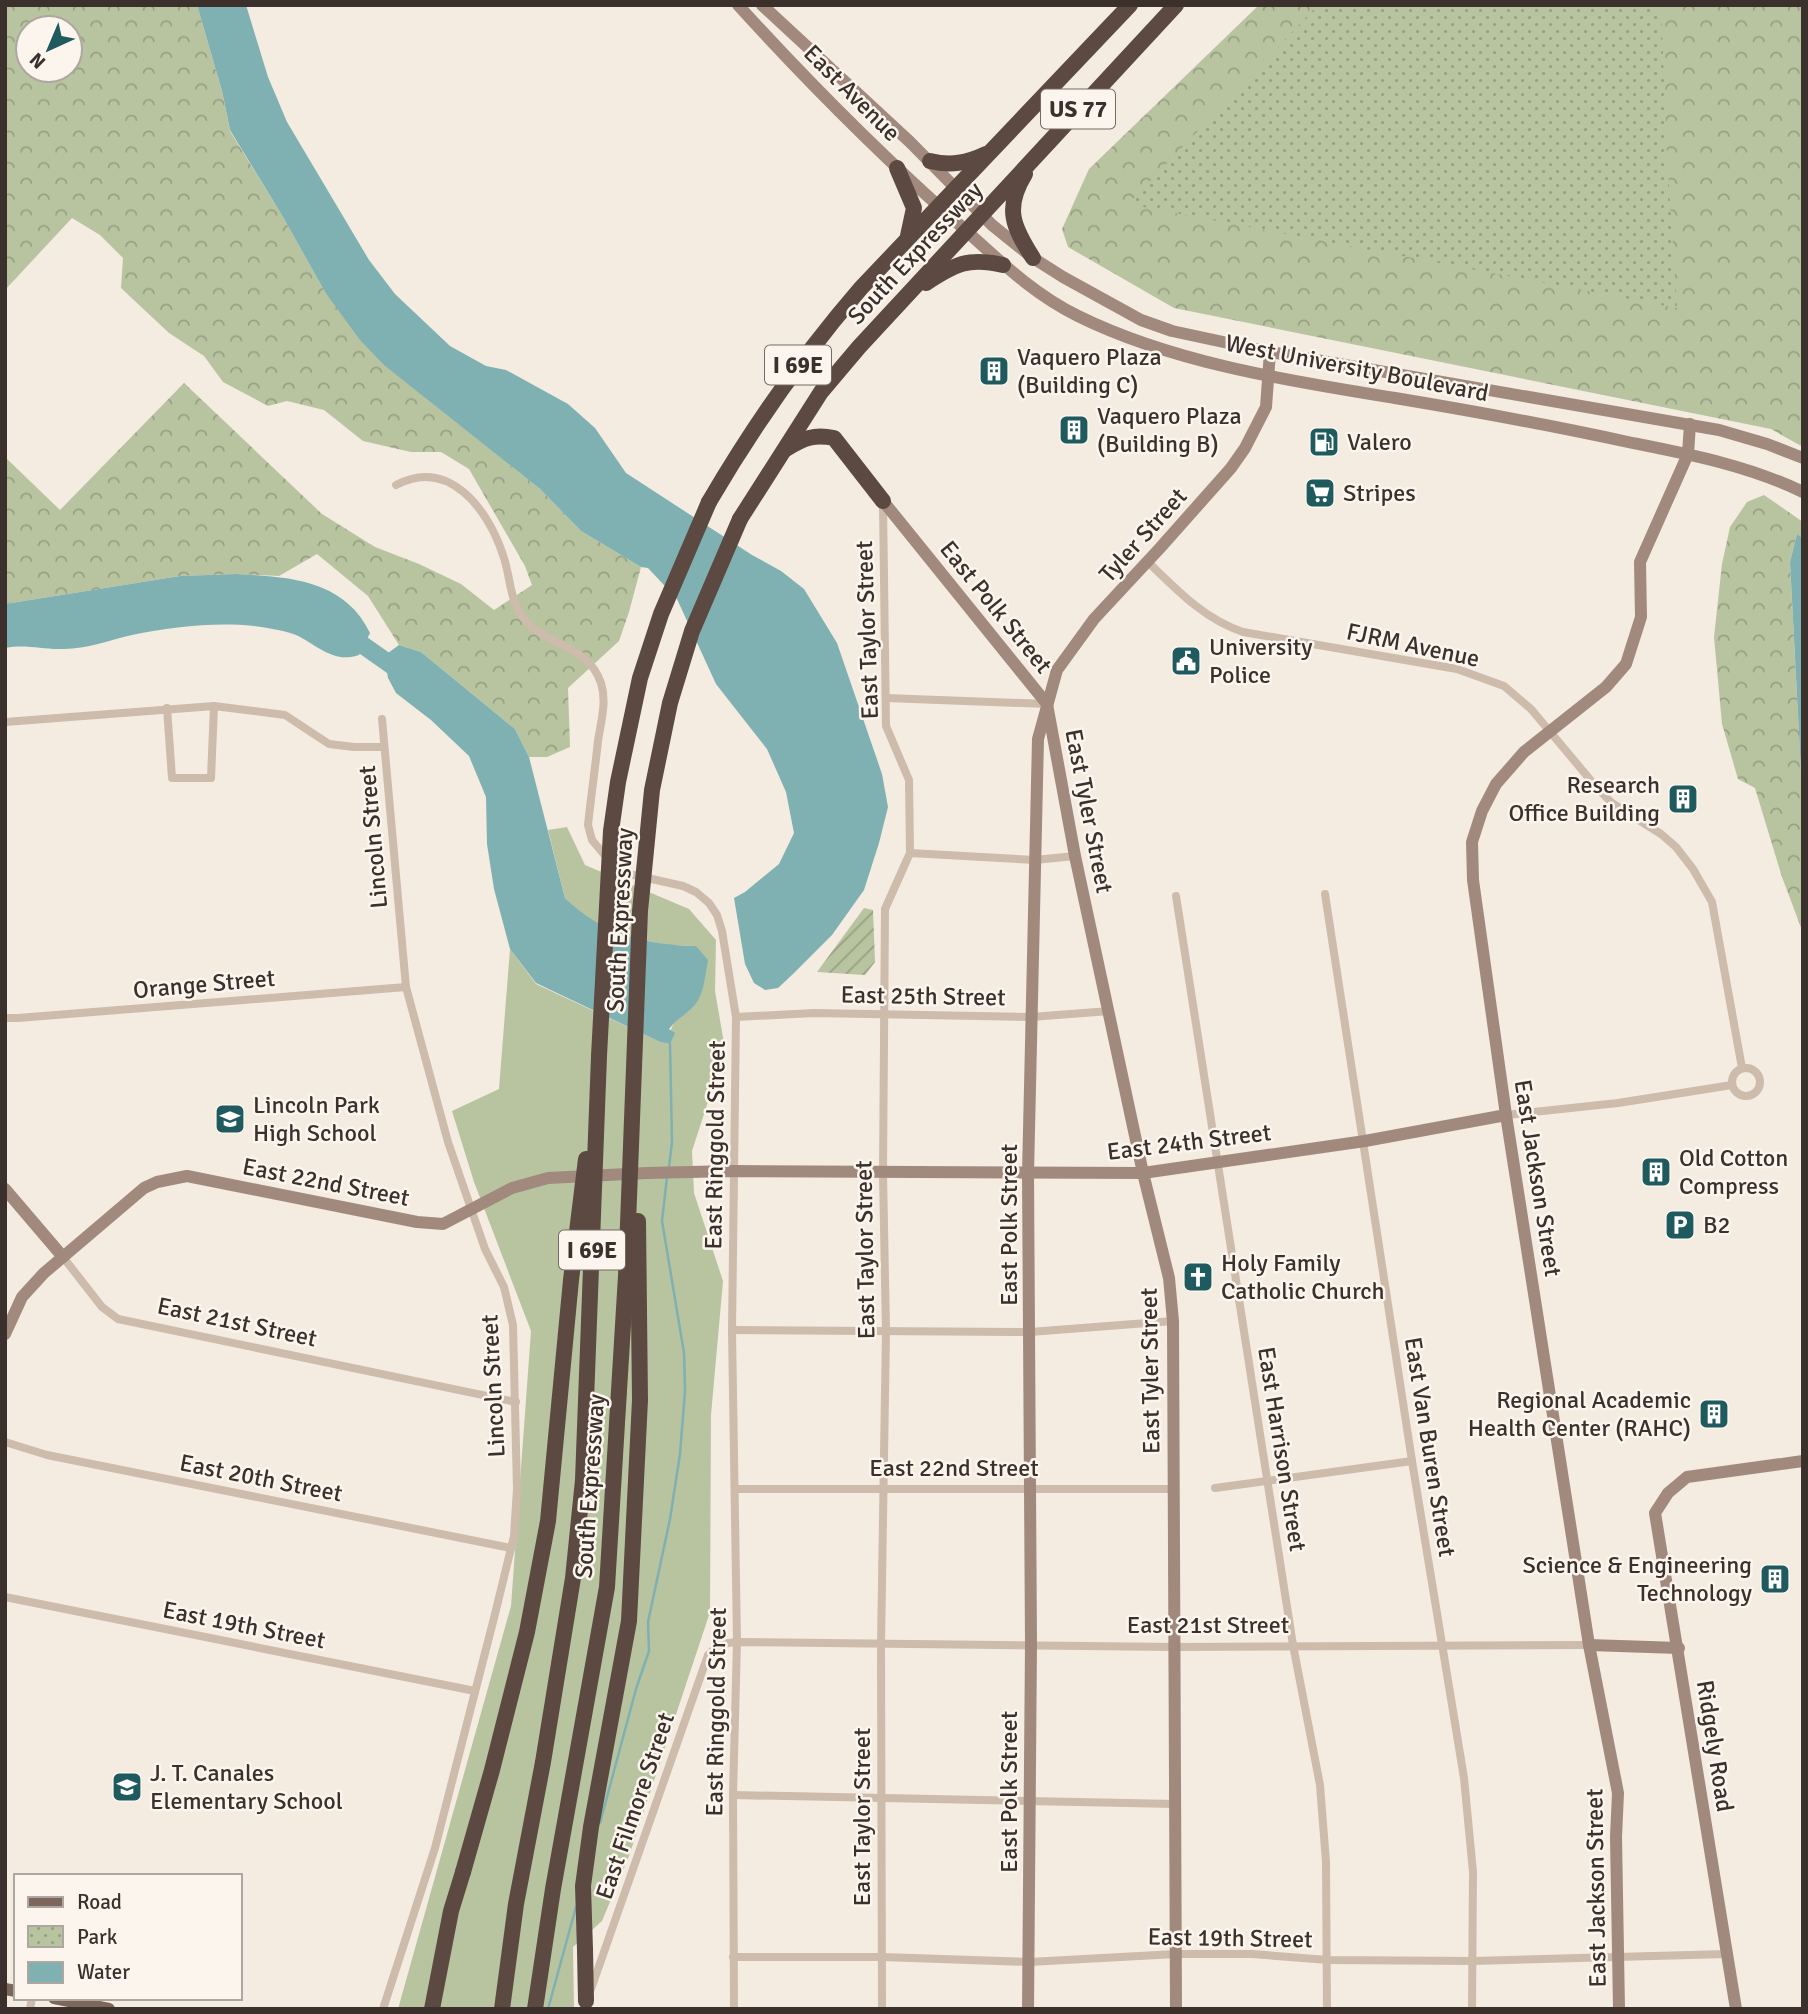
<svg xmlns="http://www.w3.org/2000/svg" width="1808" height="2014" font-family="Signika,sans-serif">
	<defs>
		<pattern id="forest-crowns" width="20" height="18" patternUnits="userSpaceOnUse" patternTransform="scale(1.75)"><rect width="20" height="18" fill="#b8c4a0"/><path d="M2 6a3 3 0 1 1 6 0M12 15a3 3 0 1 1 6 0" fill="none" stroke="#97a083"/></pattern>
		<pattern id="park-dots" width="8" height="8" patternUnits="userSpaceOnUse" patternTransform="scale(1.75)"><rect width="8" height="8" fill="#b8c4a0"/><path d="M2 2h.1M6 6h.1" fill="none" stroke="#97a083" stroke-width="1.8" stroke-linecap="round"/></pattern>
		<pattern id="garden-furrows" width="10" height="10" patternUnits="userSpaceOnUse" patternTransform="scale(1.75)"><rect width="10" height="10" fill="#b8c4a0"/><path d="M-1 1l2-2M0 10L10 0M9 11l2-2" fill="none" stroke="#97a083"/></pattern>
	</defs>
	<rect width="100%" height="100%" fill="#f4ebe1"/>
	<!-- grass -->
	<path fill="#b8c4a0" d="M 567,827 L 585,865 L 689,909 L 716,940 L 715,991 L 725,1049 L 692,1151 L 694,1193 L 723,1281 L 711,1415 L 710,1612 L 629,1856 L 602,1921 L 573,1947 L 574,2009 L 398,2009 L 511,1606 L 531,1331 L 474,1182 L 452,1111 L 499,1089 L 510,949 L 536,984 L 660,1042 L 670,1044 C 669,1022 677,1019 693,1007 L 696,946 L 668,945 L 621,936 L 580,914 L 565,898 L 548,830 Z"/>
	<!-- forest -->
	<g fill="url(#forest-crowns)" fill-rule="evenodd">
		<path d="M 5,5 L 197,5 L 222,91 L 230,131 L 283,217 L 325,292 L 385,365 L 540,489 L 581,531 L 641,567 L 629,612 L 619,641 L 568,688 L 570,747 L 547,757 L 529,757 L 515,729 L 421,652 L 399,645 L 368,596 L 317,554 L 279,576 L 236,574 L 180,576 L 5,604 L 5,457 L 60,510 L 184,383 L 322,514 L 375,547 L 419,564 L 461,584 L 494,610 L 532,585 L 525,566 L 469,469 L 441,452 L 411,452 L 363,441 L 324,410 L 287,401 L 268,406 L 223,382 L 204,356 L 169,333 L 121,288 L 123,258 L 100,235 L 72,218 L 5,290 ZM 28,28 L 70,28 L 70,70 L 28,70 Z"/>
		<path d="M 1259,5 L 1803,5 L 1803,447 L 1771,429 L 1174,308 L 1068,247 L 1062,229 L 1089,169 Z"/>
		<path d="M 1764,495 L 1803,522 L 1803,538 L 1797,534 L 1790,562 L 1803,810 L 1803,933 L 1782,877 L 1755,788 L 1738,779 L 1722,724 L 1714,637 L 1722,564 L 1730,527 L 1747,502 Z"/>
	</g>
	<!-- park -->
	<path fill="url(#park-dots)" d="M 1318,5 L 1661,5 L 1667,154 L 1677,308 L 1128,204 Z"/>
	<!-- garden -->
	<path fill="url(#garden-furrows)" d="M 864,908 L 873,910 L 875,962 L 865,975 L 817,972 Z"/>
	<!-- water -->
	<g fill="#7fb0b2">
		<path d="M 197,5 L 246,5 L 268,77 L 287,122 L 369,260 L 395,294 L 450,346 L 486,366 L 506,370 L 568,404 L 595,428 L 626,473 L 752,555 L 781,571 L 804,589 L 837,643 L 882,774 L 888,807 L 879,843 L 864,890 L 832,935 L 793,974 L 778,988 L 765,990 L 754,983 L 745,964 L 734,898 L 745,892 L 779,864 L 794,833 L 786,792 L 767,749 L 716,684 L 677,599 L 648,568 L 641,567 L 581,531 L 540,489 L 384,365 L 360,340 L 325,292 L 283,217 L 230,130 L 222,91 Z"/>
		<path d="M 1797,534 L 1803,538 L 1803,810 L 1790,562 Z"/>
		<path d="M 236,574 C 288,577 344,579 370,633 L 359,655 C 334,664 317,645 296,635 C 283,630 268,628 254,626 C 214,622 171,627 132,635 C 110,640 86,649 64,649 C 42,650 28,644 5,648 L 5,604 L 180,576 Z"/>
		<path d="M 399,645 L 421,652 L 515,729 L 529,757 L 565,898 C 601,934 647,945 696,946 L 708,960 C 705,976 704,998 691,1009 C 682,1017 676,1020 669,1029 L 675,1033 L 670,1044 L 660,1042 L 536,983 L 510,949 L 494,889 L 487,844 L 486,797 L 469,756 L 431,720 L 396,693 L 388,678 L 386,666 L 388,653 Z"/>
	</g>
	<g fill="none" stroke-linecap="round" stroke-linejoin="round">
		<!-- stream -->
		<g stroke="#7fb0b2" stroke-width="2.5">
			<path d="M 669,1167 L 672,1142 L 670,1044"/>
			<path d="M 600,1823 L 636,1689 L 649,1651 L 648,1622 L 670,1519 L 680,1454 L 685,1391 L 684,1353 L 662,1221 L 667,1177"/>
			<path d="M 548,2009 L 576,1907"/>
		</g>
		<!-- river -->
		<path stroke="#7fb0b2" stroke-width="18" d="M 347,634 L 404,674"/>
		<!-- street -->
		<g stroke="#cdbbac" stroke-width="8">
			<path d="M 396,485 C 449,457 488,509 503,555 C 511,577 509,602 525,620 C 547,647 587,643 601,683 C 607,702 601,721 598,741 C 595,769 591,797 588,825 L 592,840 L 612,864 L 625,873 L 683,886 L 696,892 L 709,903 L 717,915 L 722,931 L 736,1017 L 732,1330 L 737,1642 L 733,1795 L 734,2009"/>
			<path d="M 1148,562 C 1177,590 1204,619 1243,632 L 1457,669 L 1504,686 L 1531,709 L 1598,789 L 1612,803 L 1661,834 L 1676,847 L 1693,869 L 1712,902 L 1742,1068"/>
			<path d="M 886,698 L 1047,704"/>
			<path d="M 167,708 L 172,778 L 211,778 L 214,706"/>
			<path d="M 382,719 L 406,987 L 448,1142 L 485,1249 L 504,1287 L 513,1325 L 517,1489 L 514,1536 L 495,1614 L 435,1848 L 383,2009"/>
			<path d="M 5,722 L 214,706 L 285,715 L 329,744 L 354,747 L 384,747"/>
			<path d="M 910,853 L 1035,860 L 1075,856"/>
			<path d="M 1325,894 L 1412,1461 L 1464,1778 L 1473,1872 L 1472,2009"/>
			<path d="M 1176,896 L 1293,1645 L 1320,1785 L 1326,1862 L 1327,2009"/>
			<path d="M 736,1017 L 814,1013 L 1031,1017 L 1110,1011"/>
			<path d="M 5,1018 L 18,1018 L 406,987"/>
			<circle cx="1746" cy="1082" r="14"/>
			<path d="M 1506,1115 L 1618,1103 L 1732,1085"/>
			<path d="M 63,1257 L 102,1307 L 118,1319 L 516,1402"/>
			<path d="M 732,1330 L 1030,1332 L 1173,1321"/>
			<path d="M 5,1442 L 47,1455 L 511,1548"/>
			<path d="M 1215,1488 L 1412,1461"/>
			<path d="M 735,1489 L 1173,1489"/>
			<path d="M 5,1597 L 475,1691"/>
			<path d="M 733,1795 L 1176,1804"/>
			<path d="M 733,1957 L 882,1957 L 1029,1962 L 1176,1954 L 1252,1954 L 1328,1960 L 1473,1961 L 1727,1954"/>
			<path d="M 591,1989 L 708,1655 L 720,1644 L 737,1642 L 1175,1647 L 1589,1645"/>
			<path d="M 30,2009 L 32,1998"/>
			<path d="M 882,2009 L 881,1645 L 886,1331 L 883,1173 L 885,909 L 910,853 L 909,780 L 886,726 L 883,503"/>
		</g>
		<!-- secondary -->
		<g stroke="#a18a7d" stroke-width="12">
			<path d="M 738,5 C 809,83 884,158 963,228 C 1000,261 1033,294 1078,316 C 1173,363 1290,381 1395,398 C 1473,411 1550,425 1628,442 C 1688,454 1747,465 1803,492"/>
			<path d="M 762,5 L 910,142 L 992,225 L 1033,258 L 1063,277 L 1141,320 L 1172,331 L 1270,352 L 1719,430 L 1767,444 L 1803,458"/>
			<path d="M 883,501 L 1047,704 L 1075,856 L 1143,1173 L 1169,1278 L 1173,1321 L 1176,2009"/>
			<path d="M 5,1189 L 63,1257"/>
			<path d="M 5,1334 L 22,1297 L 44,1273 L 144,1188 L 157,1182 L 187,1176 L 417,1222 L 443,1224 L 512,1188 L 548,1178 L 647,1173 L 733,1171 L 1143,1173 L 1365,1141 L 1506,1115"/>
			<path d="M 1589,1645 L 1679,1648"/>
			<path d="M 1028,2009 L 1031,1644 L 1028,1174 L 1038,739 L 1057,670 L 1094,619 L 1160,548 L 1231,468 L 1245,448 L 1266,407 L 1270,352"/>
			<path d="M 1619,2009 L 1616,1837 L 1618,1793 L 1589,1645 L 1506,1115 L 1473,880 L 1472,842 L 1482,811 L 1496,784 L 1524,752 L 1606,687 L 1626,664 L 1641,617 L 1640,562 L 1688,454 L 1690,424"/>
			<path d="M 1736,2009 L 1655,1513 L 1668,1493 L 1687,1477 L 1803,1461"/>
		</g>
		<!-- primary -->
		<g stroke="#7d675c" stroke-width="12">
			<path d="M 5,1989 L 16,1991"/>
			<path d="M 54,1998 L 109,2009"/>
		</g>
		<!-- highway -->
		<g stroke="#5c4a42" stroke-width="16">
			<path d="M 930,161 C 951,166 967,163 986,154"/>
			<path d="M 897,168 L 914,208 L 908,236"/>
			<path d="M 1025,174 C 1004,208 1013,227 1033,258"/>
			<path d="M 926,283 C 955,264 968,257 1003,265"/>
			<path d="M 786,449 C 804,438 814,434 834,438 L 883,501"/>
			<path d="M 709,502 C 754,425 803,355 861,288 L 1130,5"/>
			<path d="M 740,519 L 821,392 L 859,347 L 1176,5"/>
			<path d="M 585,1950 L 586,2001"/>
			<path d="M 432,2009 L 451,1911 L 463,1872"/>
		</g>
		<!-- highway-bridge -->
		<g stroke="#5c4a42" stroke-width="16">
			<path d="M 463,1872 L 492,1770 L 527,1632 L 548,1521 L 571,1280 L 586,1159"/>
			<path d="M 585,1950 L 583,1886 L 591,1827 L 629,1621 L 640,1400 L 638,1221"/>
			<path d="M 502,2009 L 516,1904 L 543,1762 L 573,1578 L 583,1480 L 599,1056 L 611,831 L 618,782 L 640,678 L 661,614 L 709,502"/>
			<path d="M 535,2009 L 553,1889 L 607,1587 L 626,1276 L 640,911 L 652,790 L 670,703 L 692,631 L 740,519"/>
		</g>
	</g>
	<!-- icons -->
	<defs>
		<g id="building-square" transform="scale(1.575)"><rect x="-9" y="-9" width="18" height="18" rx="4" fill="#1f5a5e" stroke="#fbf5ee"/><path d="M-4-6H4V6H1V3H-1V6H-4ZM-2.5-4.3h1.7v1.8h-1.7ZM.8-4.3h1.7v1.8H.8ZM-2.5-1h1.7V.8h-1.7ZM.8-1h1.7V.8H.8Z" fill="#fff"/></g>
		<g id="fuel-square" transform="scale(1.575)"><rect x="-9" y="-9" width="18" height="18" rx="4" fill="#1f5a5e" stroke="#fbf5ee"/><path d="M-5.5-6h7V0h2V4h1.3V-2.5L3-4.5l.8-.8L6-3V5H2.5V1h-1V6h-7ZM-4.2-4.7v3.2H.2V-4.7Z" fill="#fff"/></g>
		<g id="supermarket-square" transform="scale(1.575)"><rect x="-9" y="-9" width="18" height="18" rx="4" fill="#1f5a5e" stroke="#fbf5ee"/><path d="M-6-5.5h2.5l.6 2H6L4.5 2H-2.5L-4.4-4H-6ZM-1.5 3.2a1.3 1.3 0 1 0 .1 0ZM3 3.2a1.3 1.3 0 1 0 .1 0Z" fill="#fff"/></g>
		<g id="civic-square" transform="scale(1.575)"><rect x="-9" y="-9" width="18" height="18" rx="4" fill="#1f5a5e" stroke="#fbf5ee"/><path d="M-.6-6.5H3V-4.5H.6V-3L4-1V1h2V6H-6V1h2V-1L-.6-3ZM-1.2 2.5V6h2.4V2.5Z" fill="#fff"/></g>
		<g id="school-square" transform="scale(1.575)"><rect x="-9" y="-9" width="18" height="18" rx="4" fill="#1f5a5e" stroke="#fbf5ee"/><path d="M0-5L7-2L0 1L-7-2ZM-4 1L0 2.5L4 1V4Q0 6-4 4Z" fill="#fff"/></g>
		<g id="parking-square" transform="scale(1.575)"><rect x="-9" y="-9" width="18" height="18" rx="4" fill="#1f5a5e" stroke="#fbf5ee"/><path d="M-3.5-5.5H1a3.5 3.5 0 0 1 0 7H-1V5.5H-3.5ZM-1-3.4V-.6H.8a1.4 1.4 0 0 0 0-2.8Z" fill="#fff"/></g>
		<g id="church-square" transform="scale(1.575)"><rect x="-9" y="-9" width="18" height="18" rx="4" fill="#1f5a5e" stroke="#fbf5ee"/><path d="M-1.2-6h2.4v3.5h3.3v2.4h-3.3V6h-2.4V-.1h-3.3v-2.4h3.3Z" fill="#fff"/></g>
	</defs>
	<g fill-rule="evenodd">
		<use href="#building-square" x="994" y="371"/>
		<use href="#building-square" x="1074" y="430"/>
		<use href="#fuel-square" x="1324" y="442"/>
		<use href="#supermarket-square" x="1320" y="493"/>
		<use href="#civic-square" x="1186" y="661"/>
		<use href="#building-square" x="1683" y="799"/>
		<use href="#school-square" x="230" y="1119"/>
		<use href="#building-square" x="1656" y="1172"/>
		<use href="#parking-square" x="1680" y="1225"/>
		<use href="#church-square" x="1198" y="1277"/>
		<use href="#building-square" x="1714" y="1414"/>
		<use href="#building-square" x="1775" y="1579"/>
		<use href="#school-square" x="127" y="1787"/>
	</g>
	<g text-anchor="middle" stroke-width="5" stroke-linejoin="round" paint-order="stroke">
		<!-- shield labels -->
		<g fill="#fbf5ee" stroke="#756b66" stroke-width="2">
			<rect x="1041" y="89.5" width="74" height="39" rx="5"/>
			<rect x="765" y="345.5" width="66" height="39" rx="5"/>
			<rect x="559" y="1230.5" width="66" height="39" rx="5"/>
		</g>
		<g font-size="23" font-weight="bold" fill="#3b302b">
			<text x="1078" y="117">US 77</text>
			<text x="798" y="373">I 69E</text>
			<text x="592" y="1258">I 69E</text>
		</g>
		<!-- street labels -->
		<g font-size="24" fill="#3b302b" stroke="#fbf5ee">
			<text transform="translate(852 93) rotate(45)" y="8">East Avenue</text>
			<text transform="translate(915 253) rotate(-47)" y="8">South Expressway</text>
			<text transform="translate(1357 368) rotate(11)" y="8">West University Boulevard</text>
			<text transform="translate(1143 535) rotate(-48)" y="8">Tyler Street</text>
			<text transform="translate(996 607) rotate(51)" y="8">East Polk Street</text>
			<text transform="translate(867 630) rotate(-92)" y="8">East Taylor Street</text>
			<text transform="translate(1413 645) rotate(12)" y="8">FJRM Avenue</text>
			<text transform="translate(1089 811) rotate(79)" y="8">East Tyler Street</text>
			<text transform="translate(373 837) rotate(-95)" y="8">Lincoln Street</text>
			<text transform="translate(620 920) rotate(-87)" y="8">South Expressway</text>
			<text transform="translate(204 984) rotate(-5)" y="8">Orange Street</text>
			<text transform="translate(923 996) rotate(1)" y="8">East 25th Street</text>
			<text transform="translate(1189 1142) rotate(-7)" y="8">East 24th Street</text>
			<text transform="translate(715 1145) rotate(-89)" y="8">East Ringgold Street</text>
			<text transform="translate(1538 1178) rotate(81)" y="8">East Jackson Street</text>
			<text transform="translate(326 1182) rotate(11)" y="8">East 22nd Street</text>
			<text transform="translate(1009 1225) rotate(-90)" y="8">East Polk Street</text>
			<text transform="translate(865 1250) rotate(-91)" y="8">East Taylor Street</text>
			<text transform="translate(237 1322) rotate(12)" y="8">East 21st Street</text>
			<text transform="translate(1150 1371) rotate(-91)" y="8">East Tyler Street</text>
			<text transform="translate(493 1386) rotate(-93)" y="8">Lincoln Street</text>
			<text transform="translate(1430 1447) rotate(81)" y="8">East Van Buren Street</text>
			<text transform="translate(1282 1449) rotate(81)" y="8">East Harrison Street</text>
			<text x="954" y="1476">East 22nd Street</text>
			<text transform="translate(261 1478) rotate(11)" y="8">East 20th Street</text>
			<text transform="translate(590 1486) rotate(-86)" y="8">South Expressway</text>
			<text transform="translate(244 1625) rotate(11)" y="8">East 19th Street</text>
			<text x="1208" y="1633">East 21st Street</text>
			<text transform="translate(716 1712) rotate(-89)" y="8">East Ringgold Street</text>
			<text transform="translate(1715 1746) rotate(81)" y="8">Ridgely Road</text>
			<text transform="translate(1009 1792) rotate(-90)" y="8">East Polk Street</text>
			<text transform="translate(635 1806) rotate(-71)" y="8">East Filmore Street</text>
			<text transform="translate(862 1817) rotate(-90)" y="8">East Taylor Street</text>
			<text transform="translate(1596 1888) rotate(-91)" y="8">East Jackson Street</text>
			<text transform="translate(1230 1938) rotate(1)" y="8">East 19th Street</text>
		</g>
		<!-- poi labels -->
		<g font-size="24" fill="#3b302b" stroke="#fbf5ee" text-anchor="start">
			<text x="1017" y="365">Vaquero Plaza<tspan x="1017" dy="28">(Building C)</tspan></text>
			<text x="1097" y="424">Vaquero Plaza<tspan x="1097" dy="28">(Building B)</tspan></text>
			<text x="1347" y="450">Valero</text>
			<text x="1343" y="501">Stripes</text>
			<text x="1209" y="655">University<tspan x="1209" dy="28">Police</tspan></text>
			<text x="1660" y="793" text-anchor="end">Research<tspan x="1660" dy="28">Office Building</tspan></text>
			<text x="253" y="1113">Lincoln Park<tspan x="253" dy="28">High School</tspan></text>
			<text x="1679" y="1166">Old Cotton<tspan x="1679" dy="28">Compress</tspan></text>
			<text x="1703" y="1233">B2</text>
			<text x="1221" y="1271">Holy Family<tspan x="1221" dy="28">Catholic Church</tspan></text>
			<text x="1691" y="1408" text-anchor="end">Regional Academic<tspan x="1691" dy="28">Health Center (RAHC)</tspan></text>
			<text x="1752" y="1573" text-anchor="end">Science &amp; Engineering<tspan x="1752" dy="28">Technology</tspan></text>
			<text x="150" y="1781">J. T. Canales<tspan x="150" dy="28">Elementary School</tspan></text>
		</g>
	</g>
	<!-- border -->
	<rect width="1808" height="2014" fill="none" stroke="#3b302b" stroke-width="14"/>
	<!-- legend -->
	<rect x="14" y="1874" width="228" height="126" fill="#fbf5ee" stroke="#aea6a0" stroke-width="2"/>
	<rect x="28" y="1897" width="35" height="10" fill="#7d675c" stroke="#aea6a0" stroke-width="2"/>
	<text x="77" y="1909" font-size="21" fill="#3b302b">Road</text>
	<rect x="28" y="1926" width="35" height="21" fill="url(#park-dots)" stroke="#aea6a0" stroke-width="2"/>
	<text x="77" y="1944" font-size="21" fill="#3b302b">Park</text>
	<rect x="28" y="1962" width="35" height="21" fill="#7fb0b2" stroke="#aea6a0" stroke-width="2"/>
	<text x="77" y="1979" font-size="21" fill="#3b302b">Water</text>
	<!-- north arrow -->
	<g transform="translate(49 49) rotate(224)"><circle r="33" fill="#fbf5ee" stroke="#aea6a0" stroke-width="2"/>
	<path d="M0-5L12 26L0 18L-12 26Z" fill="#1f5a5e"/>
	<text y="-10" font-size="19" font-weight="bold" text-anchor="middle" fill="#3b302b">N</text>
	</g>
</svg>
